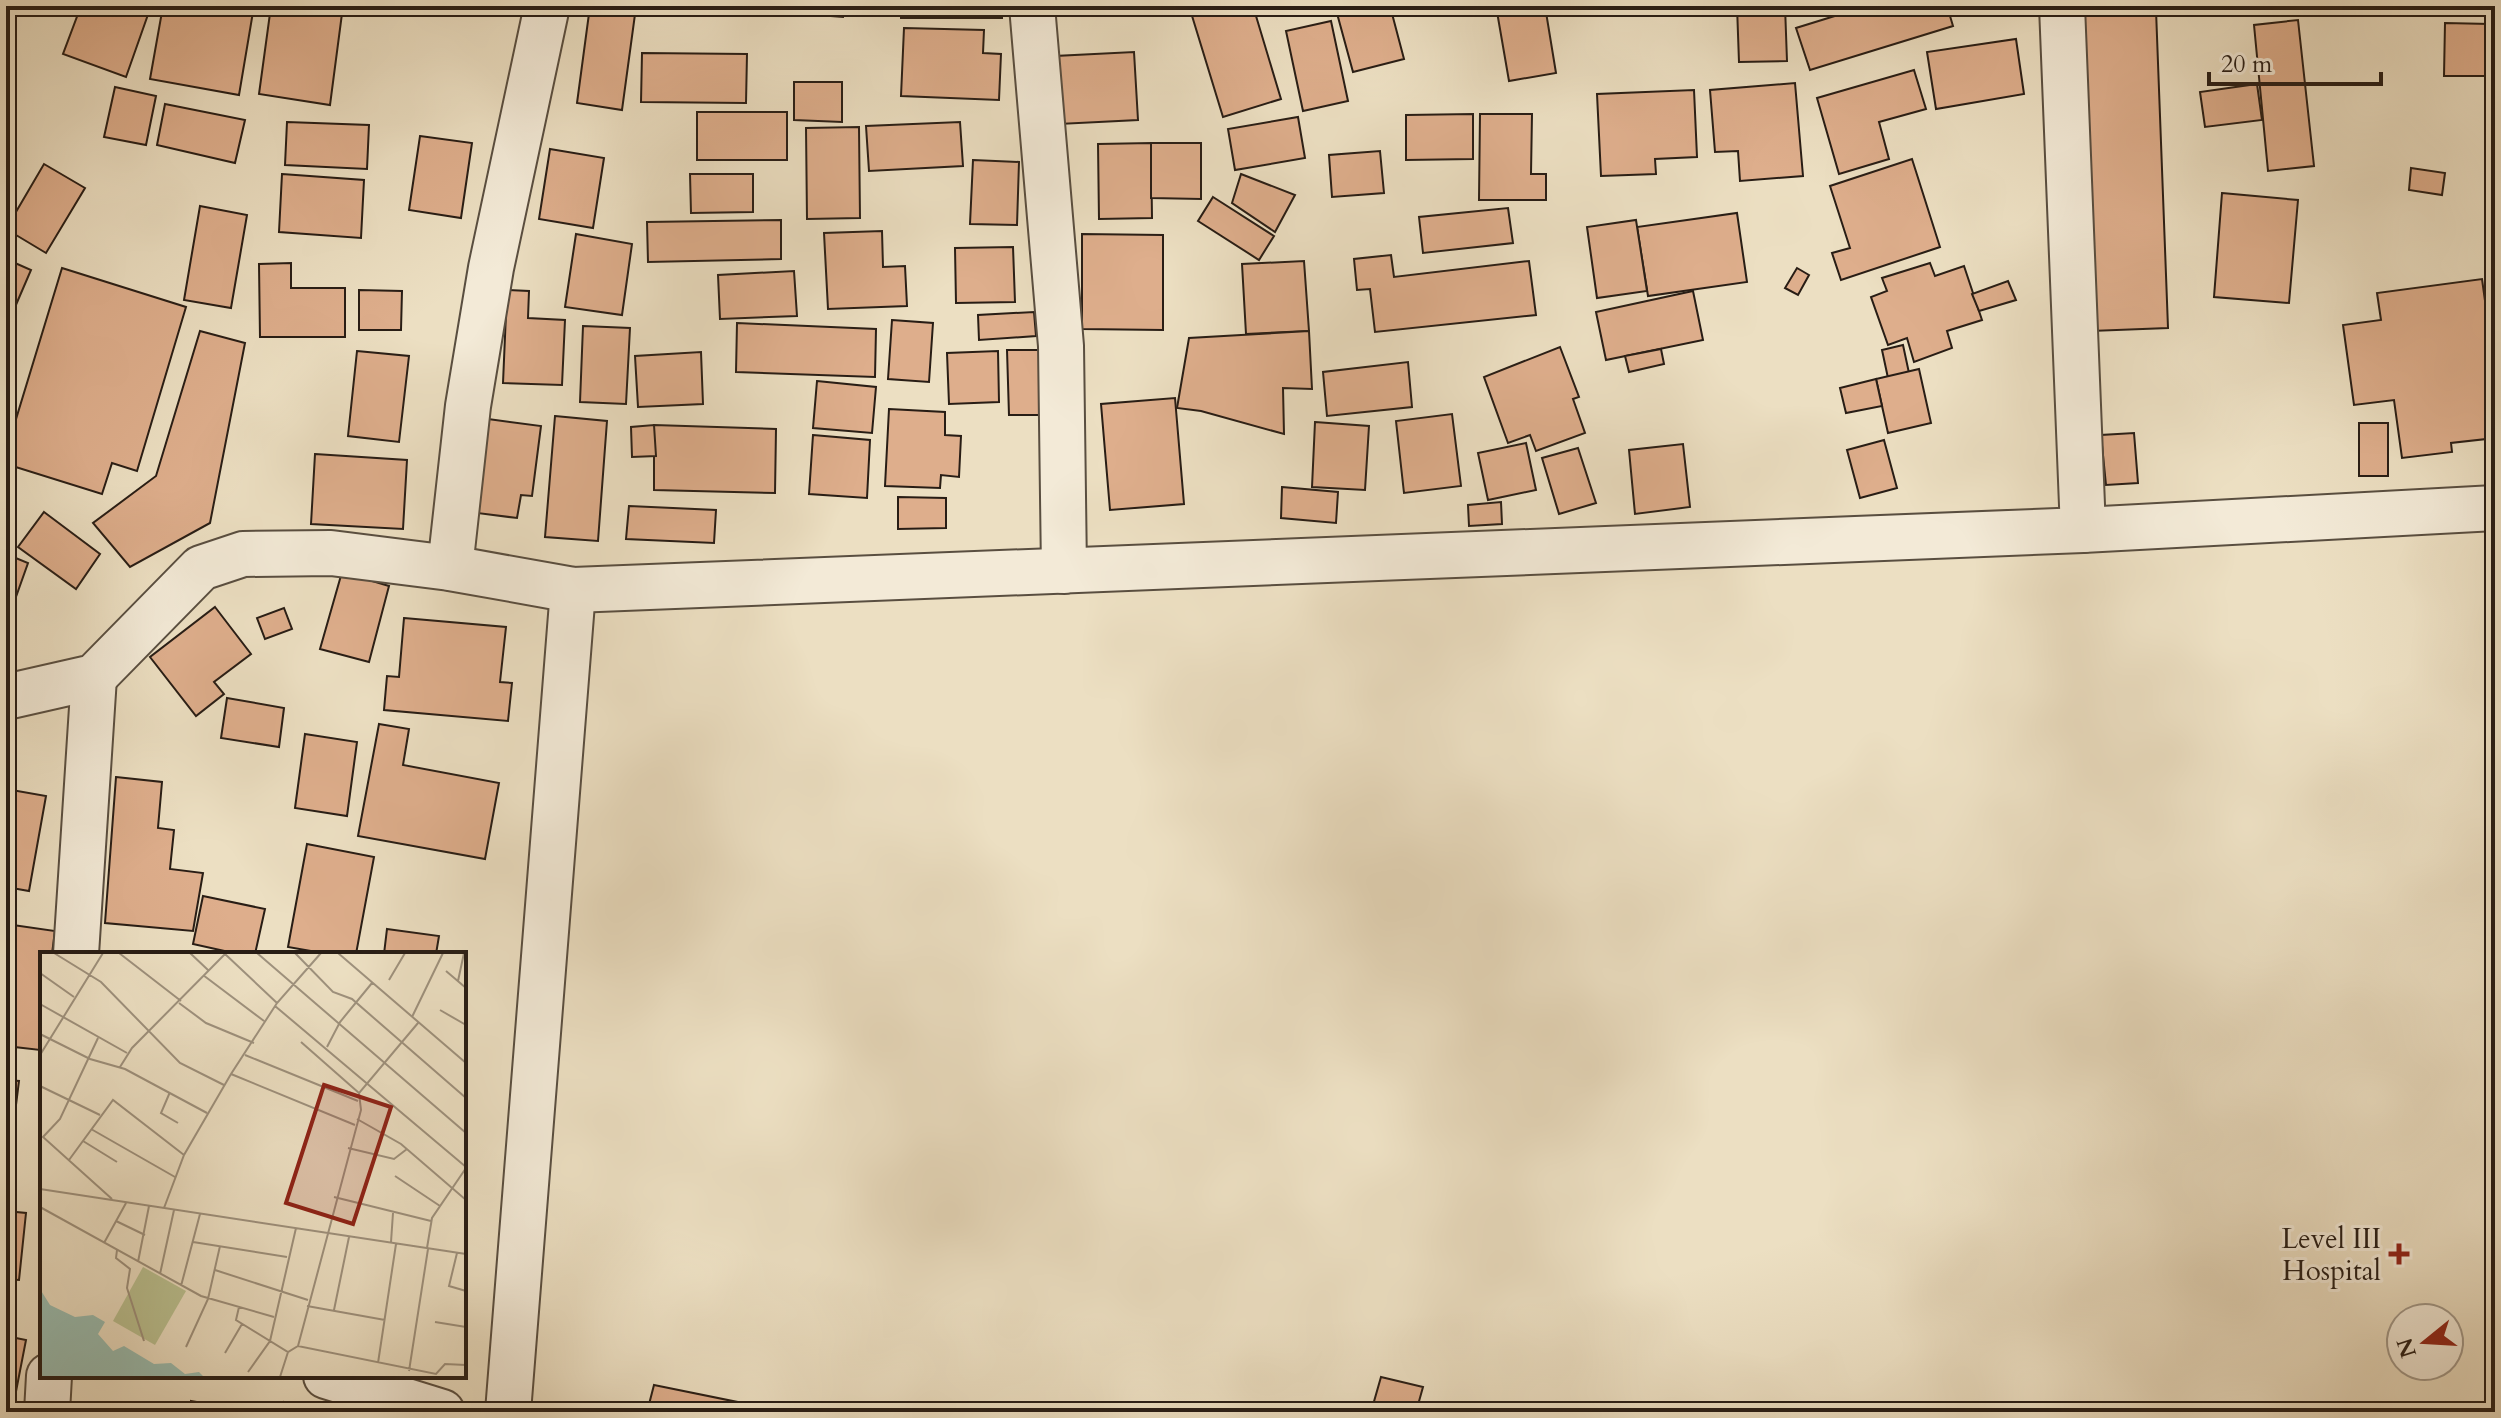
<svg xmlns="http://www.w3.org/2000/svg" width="2501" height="1418" font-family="Cardo,serif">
	<rect width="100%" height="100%" fill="#ecdfc2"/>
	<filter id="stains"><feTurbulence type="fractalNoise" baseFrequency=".0025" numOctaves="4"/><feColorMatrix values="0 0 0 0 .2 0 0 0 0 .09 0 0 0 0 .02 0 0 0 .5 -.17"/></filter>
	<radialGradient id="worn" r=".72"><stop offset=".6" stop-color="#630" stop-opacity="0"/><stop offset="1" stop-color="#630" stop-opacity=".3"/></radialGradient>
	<!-- building -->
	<g fill="#deae8c" stroke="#281d15" stroke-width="2">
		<path d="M 81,6 L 151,6 L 126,77 L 63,54 Z"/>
		<path d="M 163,6 L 254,6 L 239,95 L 150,79 Z"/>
		<path d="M 271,6 L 343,6 L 330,105 L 259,94 Z"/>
		<path d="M 590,6 L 636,7 L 622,110 L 577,103 Z"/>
		<path d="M 765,6 L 844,6 L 843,17 L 765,11 Z"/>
		<rect x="901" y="6" width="101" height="12"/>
		<path d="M 1189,6 L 1253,6 L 1281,99 L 1223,117 Z"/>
		<path d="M 1335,6 L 1390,6 L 1404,59 L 1353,72 Z"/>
		<path d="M 1496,6 L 1545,6 L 1556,73 L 1509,81 Z"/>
		<path d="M 1737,6 L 1785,6 L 1787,61 L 1739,62 Z"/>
		<path d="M 1867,6 L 1947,6 L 1953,26 L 1810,70 L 1796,28 Z"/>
		<path d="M 2487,6 L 2495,6 L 2495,24 L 2490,24 Z"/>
		<path d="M 2156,10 L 2168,328 L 2091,331 L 2079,13 Z"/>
		<path d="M 2298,20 L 2314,166 L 2268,171 L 2254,25 Z"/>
		<path d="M 1331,21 L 1348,101 L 1303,111 L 1286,31 Z"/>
		<path d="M 2445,23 L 2490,24 L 2489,76 L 2444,76 Z"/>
		<path d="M 904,28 L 984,30 L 983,53 L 1001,54 L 999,100 L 901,96 Z"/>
		<path d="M 2016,39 L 2024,94 L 1936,109 L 1927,52 Z"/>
		<path d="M 1134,52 L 1138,120 L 1059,124 L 1055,56 Z"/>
		<path d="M 642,53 L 747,54 L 746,103 L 641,102 Z"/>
		<path d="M 1914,70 L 1926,109 L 1879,122 L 1889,159 L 1839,174 L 1817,98 Z"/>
		<path d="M 794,82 L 842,82 L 842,122 L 794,120 Z"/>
		<path d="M 1795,83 L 1803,176 L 1740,181 L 1738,151 L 1715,152 L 1710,90 Z"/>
		<path d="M 2257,84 L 2262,120 L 2205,127 L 2200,92 Z"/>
		<path d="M 115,87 L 156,96 L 146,145 L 104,137 Z"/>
		<path d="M 1694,90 L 1697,157 L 1655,159 L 1656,174 L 1601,176 L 1597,94 Z"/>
		<path d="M 165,104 L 245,120 L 235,163 L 157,145 Z"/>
		<rect x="697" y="112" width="90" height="48"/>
		<path d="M 1473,114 L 1473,159 L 1406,160 L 1406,115 Z"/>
		<path d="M 1480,114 L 1532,114 L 1531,174 L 1546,174 L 1546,200 L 1479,200 Z"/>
		<path d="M 1298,117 L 1305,158 L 1235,170 L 1228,129 Z"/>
		<path d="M 287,122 L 369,125 L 367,169 L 285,165 Z"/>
		<path d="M 960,122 L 963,166 L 869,171 L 866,126 Z"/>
		<path d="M 859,127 L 860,218 L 807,219 L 806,128 Z"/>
		<path d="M 420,136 L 472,143 L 461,218 L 409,210 Z"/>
		<path d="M 1151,143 L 1152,218 L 1099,219 L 1098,144 Z"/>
		<path d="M 1151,143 L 1201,143 L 1201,199 L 1151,198 Z"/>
		<path d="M 550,149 L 604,158 L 593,228 L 539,219 Z"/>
		<path d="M 1380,151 L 1384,193 L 1332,197 L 1329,155 Z"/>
		<path d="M 1912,159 L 1940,247 L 1841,280 L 1832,253 L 1850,248 L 1830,186 Z"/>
		<path d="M 973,160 L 1019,162 L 1017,225 L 970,224 Z"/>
		<path d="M 44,164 L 85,188 L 46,253 L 6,229 Z"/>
		<path d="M 2411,168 L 2445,173 L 2442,195 L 2409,190 Z"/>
		<path d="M 282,174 L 364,180 L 361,238 L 279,232 Z"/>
		<path d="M 690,174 L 753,174 L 753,212 L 691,213 Z"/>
		<path d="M 1241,174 L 1295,195 L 1275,232 L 1232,203 Z"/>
		<path d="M 2222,193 L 2298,200 L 2289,303 L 2214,297 Z"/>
		<path d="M 1213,197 L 1274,236 L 1259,260 L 1198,221 Z"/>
		<path d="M 200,206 L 247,215 L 231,308 L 184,300 Z"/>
		<path d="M 1508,208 L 1513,243 L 1423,253 L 1419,217 Z"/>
		<path d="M 1737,213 L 1747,282 L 1648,296 L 1637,227 Z"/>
		<path d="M 781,220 L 781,259 L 648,262 L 647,222 Z"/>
		<path d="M 1636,220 L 1647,291 L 1597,298 L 1587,227 Z"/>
		<path d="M 882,231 L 883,267 L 905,266 L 907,306 L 828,309 L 824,233 Z"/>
		<path d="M 576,234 L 632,244 L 622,315 L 565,307 Z"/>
		<path d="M 1082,234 L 1163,235 L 1163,330 L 1082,329 Z"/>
		<path d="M 1013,247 L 1015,302 L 956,303 L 955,248 Z"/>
		<path d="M 1391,255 L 1394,277 L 1529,261 L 1536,315 L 1375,332 L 1370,289 L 1357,290 L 1354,259 Z"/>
		<path d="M 6,259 L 31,270 L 6,328 Z"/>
		<path d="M 1304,261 L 1309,331 L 1246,334 L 1242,264 Z"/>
		<path d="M 291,263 L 291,288 L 345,288 L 345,337 L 260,337 L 259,264 Z"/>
		<path d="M 1930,263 L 1935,276 L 1964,266 L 1982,320 L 1947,331 L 1952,348 L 1914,362 L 1907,338 L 1888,345 L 1871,297 L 1887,291 L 1882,278 Z"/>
		<path d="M 62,268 L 186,307 L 137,471 L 112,463 L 102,494 L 6,464 L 6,452 Z"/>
		<path d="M 1797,268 L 1809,275 L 1798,295 L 1785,288 Z"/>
		<path d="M 794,271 L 797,316 L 720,319 L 718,275 Z"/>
		<path d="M 2482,279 L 2495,373 L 2495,438 L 2451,443 L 2452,452 L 2402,458 L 2394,400 L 2354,405 L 2343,325 L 2381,320 L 2377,293 Z"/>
		<path d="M 2008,281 L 2016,300 L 1979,311 L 1972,294 Z"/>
		<path d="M 359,290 L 402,291 L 401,330 L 359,330 Z"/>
		<path d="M 507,290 L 529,291 L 528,318 L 565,320 L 562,385 L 503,383 Z"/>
		<path d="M 1693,291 L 1703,340 L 1606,360 L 1596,312 Z"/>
		<path d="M 1034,312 L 1036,336 L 979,340 L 978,315 Z"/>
		<path d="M 892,320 L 933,323 L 929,382 L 888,379 Z"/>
		<path d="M 737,323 L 876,329 L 875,377 L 736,372 Z"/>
		<path d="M 583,326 L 630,328 L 626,404 L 580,402 Z"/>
		<path d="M 200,331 L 245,343 L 210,523 L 130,567 L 93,523 L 156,476 Z"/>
		<path d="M 1309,331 L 1312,389 L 1283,388 L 1284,434 L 1201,411 L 1177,408 L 1189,338 Z"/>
		<path d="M 1903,345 L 1909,373 L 1888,378 L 1882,350 Z"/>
		<path d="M 1560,347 L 1579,397 L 1573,399 L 1585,433 L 1536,451 L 1530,435 L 1508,443 L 1484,377 Z"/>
		<path d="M 1661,349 L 1664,364 L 1629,372 L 1625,356 Z"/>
		<path d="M 1007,350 L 1046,350 L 1047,415 L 1009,415 Z"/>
		<path d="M 357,351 L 409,356 L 399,442 L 348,436 Z"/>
		<path d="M 998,351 L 999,402 L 949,404 L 947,353 Z"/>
		<path d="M 701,352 L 703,404 L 638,407 L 635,356 Z"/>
		<path d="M 1408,362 L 1412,407 L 1327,416 L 1323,372 Z"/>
		<path d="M 1919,369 L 1931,423 L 1888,433 L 1876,379 Z"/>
		<path d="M 1876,379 L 1882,406 L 1846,413 L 1840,388 Z"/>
		<path d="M 817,381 L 876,387 L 872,433 L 813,428 Z"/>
		<path d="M 1175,398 L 1184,504 L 1110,510 L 1101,404 Z"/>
		<path d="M 889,409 L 945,412 L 945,435 L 961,436 L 959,477 L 941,475 L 940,488 L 885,486 Z"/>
		<path d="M 1452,414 L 1461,486 L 1404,493 L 1396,421 Z"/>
		<path d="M 555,416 L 607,421 L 598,541 L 545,537 Z"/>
		<path d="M 488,419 L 541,426 L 532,496 L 521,495 L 517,518 L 477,513 Z"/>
		<path d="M 1315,422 L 1369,426 L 1365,490 L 1312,487 Z"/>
		<rect x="2359" y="423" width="29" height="53"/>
		<path d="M 654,425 L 776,429 L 775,493 L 654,490 Z"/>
		<path d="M 654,425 L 656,456 L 632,457 L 631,427 Z"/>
		<path d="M 2134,433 L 2138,483 L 2106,485 L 2101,435 Z"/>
		<path d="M 813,435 L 870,440 L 867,498 L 809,494 Z"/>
		<path d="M 1884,440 L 1897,488 L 1860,498 L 1847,450 Z"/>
		<path d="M 1526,443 L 1536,490 L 1488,500 L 1478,453 Z"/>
		<path d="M 1683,444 L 1690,507 L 1635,514 L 1629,450 Z"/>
		<path d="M 1578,448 L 1596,503 L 1559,514 L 1542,458 Z"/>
		<path d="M 315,454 L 407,460 L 403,529 L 311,524 Z"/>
		<path d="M 1282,487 L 1338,492 L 1336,523 L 1281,518 Z"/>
		<path d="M 898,497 L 946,498 L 946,528 L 898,529 Z"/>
		<path d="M 1501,502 L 1502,524 L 1469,526 L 1468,505 Z"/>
		<path d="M 629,506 L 716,510 L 714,543 L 626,539 Z"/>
		<path d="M 44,512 L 100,554 L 76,589 L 18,547 Z"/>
		<path d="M 6,554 L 28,563 L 6,625 Z"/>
		<path d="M 342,572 L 389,586 L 369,662 L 320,649 Z"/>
		<path d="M 215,607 L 251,654 L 214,682 L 224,694 L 196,716 L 150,657 Z"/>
		<path d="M 284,608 L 292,629 L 265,639 L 257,618 Z"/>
		<path d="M 404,618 L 506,627 L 500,682 L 512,683 L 508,721 L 384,710 L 387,676 L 399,677 Z"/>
		<path d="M 227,698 L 284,708 L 279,747 L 221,738 Z"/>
		<path d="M 379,724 L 409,729 L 403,765 L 499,783 L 485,859 L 358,836 Z"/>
		<path d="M 305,734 L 357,742 L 347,816 L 295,808 Z"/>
		<path d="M 116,777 L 162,782 L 158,828 L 174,830 L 170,869 L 203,873 L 193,931 L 105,923 Z"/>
		<path d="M 6,789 L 46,796 L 29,891 L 6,887 Z"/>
		<path d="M 307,844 L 374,857 L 356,954 L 328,954 L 288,947 Z"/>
		<path d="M 203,896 L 265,909 L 255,954 L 238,954 L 193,944 Z"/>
		<path d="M 6,924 L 55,931 L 52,954 L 42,954 L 40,1050 L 6,1046 Z"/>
		<path d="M 387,929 L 439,936 L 436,954 L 384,954 Z"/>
		<path d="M 6,1080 L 19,1081 L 8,1169 L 6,1169 Z"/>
		<path d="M 6,1211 L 26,1213 L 19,1280 L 6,1279 Z"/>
		<path d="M 6,1336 L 26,1340 L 12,1412 L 6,1412 Z"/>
		<path d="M 1381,1377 L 1423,1387 L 1416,1412 L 1371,1412 Z"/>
		<path d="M 654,1385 L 777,1410 L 647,1412 Z"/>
		<path d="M 191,1401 L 244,1410 L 244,1412 L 190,1412 Z"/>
		<path d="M 284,1402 L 316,1412 L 281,1412 Z"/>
	</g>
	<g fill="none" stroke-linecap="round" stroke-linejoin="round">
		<!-- street casing -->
		<g stroke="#594e40" stroke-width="48">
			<g id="street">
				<path d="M 1032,6 L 1061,346 L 1064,571"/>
				<path d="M 2062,6 L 2083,530"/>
				<path d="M 450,568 L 468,406 L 491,268 L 547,6"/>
				<path d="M 6,697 L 94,677 L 201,568 L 243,554 L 331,553 L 450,568 L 573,590 L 2083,530 L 2495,508"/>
				<path d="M 76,954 L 94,677"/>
				<path d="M 326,1376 L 442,1412"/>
				<path d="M 47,1412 L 49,1376"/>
				<path d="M 508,1412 L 573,590"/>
			</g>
		</g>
		<!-- street -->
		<use href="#street" stroke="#f3ead7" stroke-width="44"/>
	</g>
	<!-- markers -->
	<path fill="#8f2418" stroke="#f3ead7" stroke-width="3" d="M2395 1242h8v8h8v8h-8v8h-8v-8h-8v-8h8z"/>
	<g text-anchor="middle" stroke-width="6" stroke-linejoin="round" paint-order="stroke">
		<!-- poi labels -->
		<g font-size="28" fill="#281d15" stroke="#f3ead7" text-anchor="end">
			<text x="2381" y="1248">Level III<tspan x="2381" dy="32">Hospital</tspan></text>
		</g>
	</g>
	<!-- overview -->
	<g transform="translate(40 952)">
		<rect width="426" height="426" fill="#ecdfc2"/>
		<path d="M 103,315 L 146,339 L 115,393 L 73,369 Z" fill="#bac191"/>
		<path d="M 0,337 L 10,353 L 35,365 L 53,363 L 65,370 L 58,382 L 73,399 L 84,394 L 114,412 L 131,411 L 145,422 L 159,420 L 164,425 L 0,425 Z" fill="#99bdb1"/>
		<path fill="none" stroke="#9e917d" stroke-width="2" d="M 14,1 L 61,30 L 140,111 L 184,133M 79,1 L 141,49M 150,1 L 168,18M 217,1 L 426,181M 255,1 L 293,40 L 312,47 L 426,146M 298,1 L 426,111M 185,2 L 237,51M 406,19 L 426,36M 0,21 L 34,45M 163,23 L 224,69M 349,28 L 365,1M 418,29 L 424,1M 139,51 L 166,71 L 214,91M 0,52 L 87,101M 235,54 L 426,215M 400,58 L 426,73M 372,65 L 403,1M 0,82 L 50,107 L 85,117 L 167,161M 58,86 L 20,167 L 3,185 L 72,247M 261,90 L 319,141M 287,95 L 300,70 L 332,31M 0,103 L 63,1M 205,103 L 318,149M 80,115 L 92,96 L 186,1M 191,122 L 315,173M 0,134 L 60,163M 130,140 L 121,161 L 138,171M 317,167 L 361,192 L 426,248M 51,177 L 135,225M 43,189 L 77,210M 308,196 L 354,207 L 367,197M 29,208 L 73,148 L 144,203M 355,224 L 400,254M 0,237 L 426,302M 294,245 L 391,269M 0,255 L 161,344 L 234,365M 124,256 L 144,203 L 191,122 L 237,51 L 281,1M 76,269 L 105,283M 153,290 L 247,305M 351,290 L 353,261M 64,291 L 86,251M 387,296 L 392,266 L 426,216M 77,298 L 76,306 L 90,317 L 87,336 L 104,389M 417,301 L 409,334 L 426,339M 98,310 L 109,254M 175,318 L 268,348M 120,322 L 134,258M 141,334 L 160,262M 267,354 L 345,368M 199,355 L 196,368 L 248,400 L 258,394 L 396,422 L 405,412 L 426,413M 294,358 L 309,285M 395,370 L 426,375M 258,394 L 321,158 L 319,141 L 378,71M 146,395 L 168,347 L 180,294M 185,401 L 202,372M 338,411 L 356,292M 369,419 L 388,297M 208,420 L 230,389 L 256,276M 240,425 L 248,400"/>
		<path fill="#8f2418" fill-opacity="0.15" stroke="#8f2418" stroke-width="4" d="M 284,133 L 351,155 L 313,272 L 246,251 Z"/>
		<rect width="426" height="426" fill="none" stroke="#281d15" stroke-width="4"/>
	</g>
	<!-- margin -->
	<rect width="2501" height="1418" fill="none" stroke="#ecdfc2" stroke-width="32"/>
	<rect x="8" y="8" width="2485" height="1402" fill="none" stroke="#281d15" stroke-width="4"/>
	<rect x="16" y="16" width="2469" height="1386" fill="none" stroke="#281d15" stroke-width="2"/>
	<!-- north arrow -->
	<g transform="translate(2425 1342) rotate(252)"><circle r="38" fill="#f3ead7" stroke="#a29889" stroke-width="2"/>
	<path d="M0-6L14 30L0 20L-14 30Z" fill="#8f2418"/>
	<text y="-12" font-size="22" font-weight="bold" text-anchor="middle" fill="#281d15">N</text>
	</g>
	<!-- scale -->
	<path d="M2209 72v12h172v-12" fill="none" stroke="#281d15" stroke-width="4"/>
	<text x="2221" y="72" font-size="24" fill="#281d15" stroke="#f3ead7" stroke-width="6" paint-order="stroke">20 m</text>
	<rect width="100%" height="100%" filter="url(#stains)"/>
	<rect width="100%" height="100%" fill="url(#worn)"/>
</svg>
